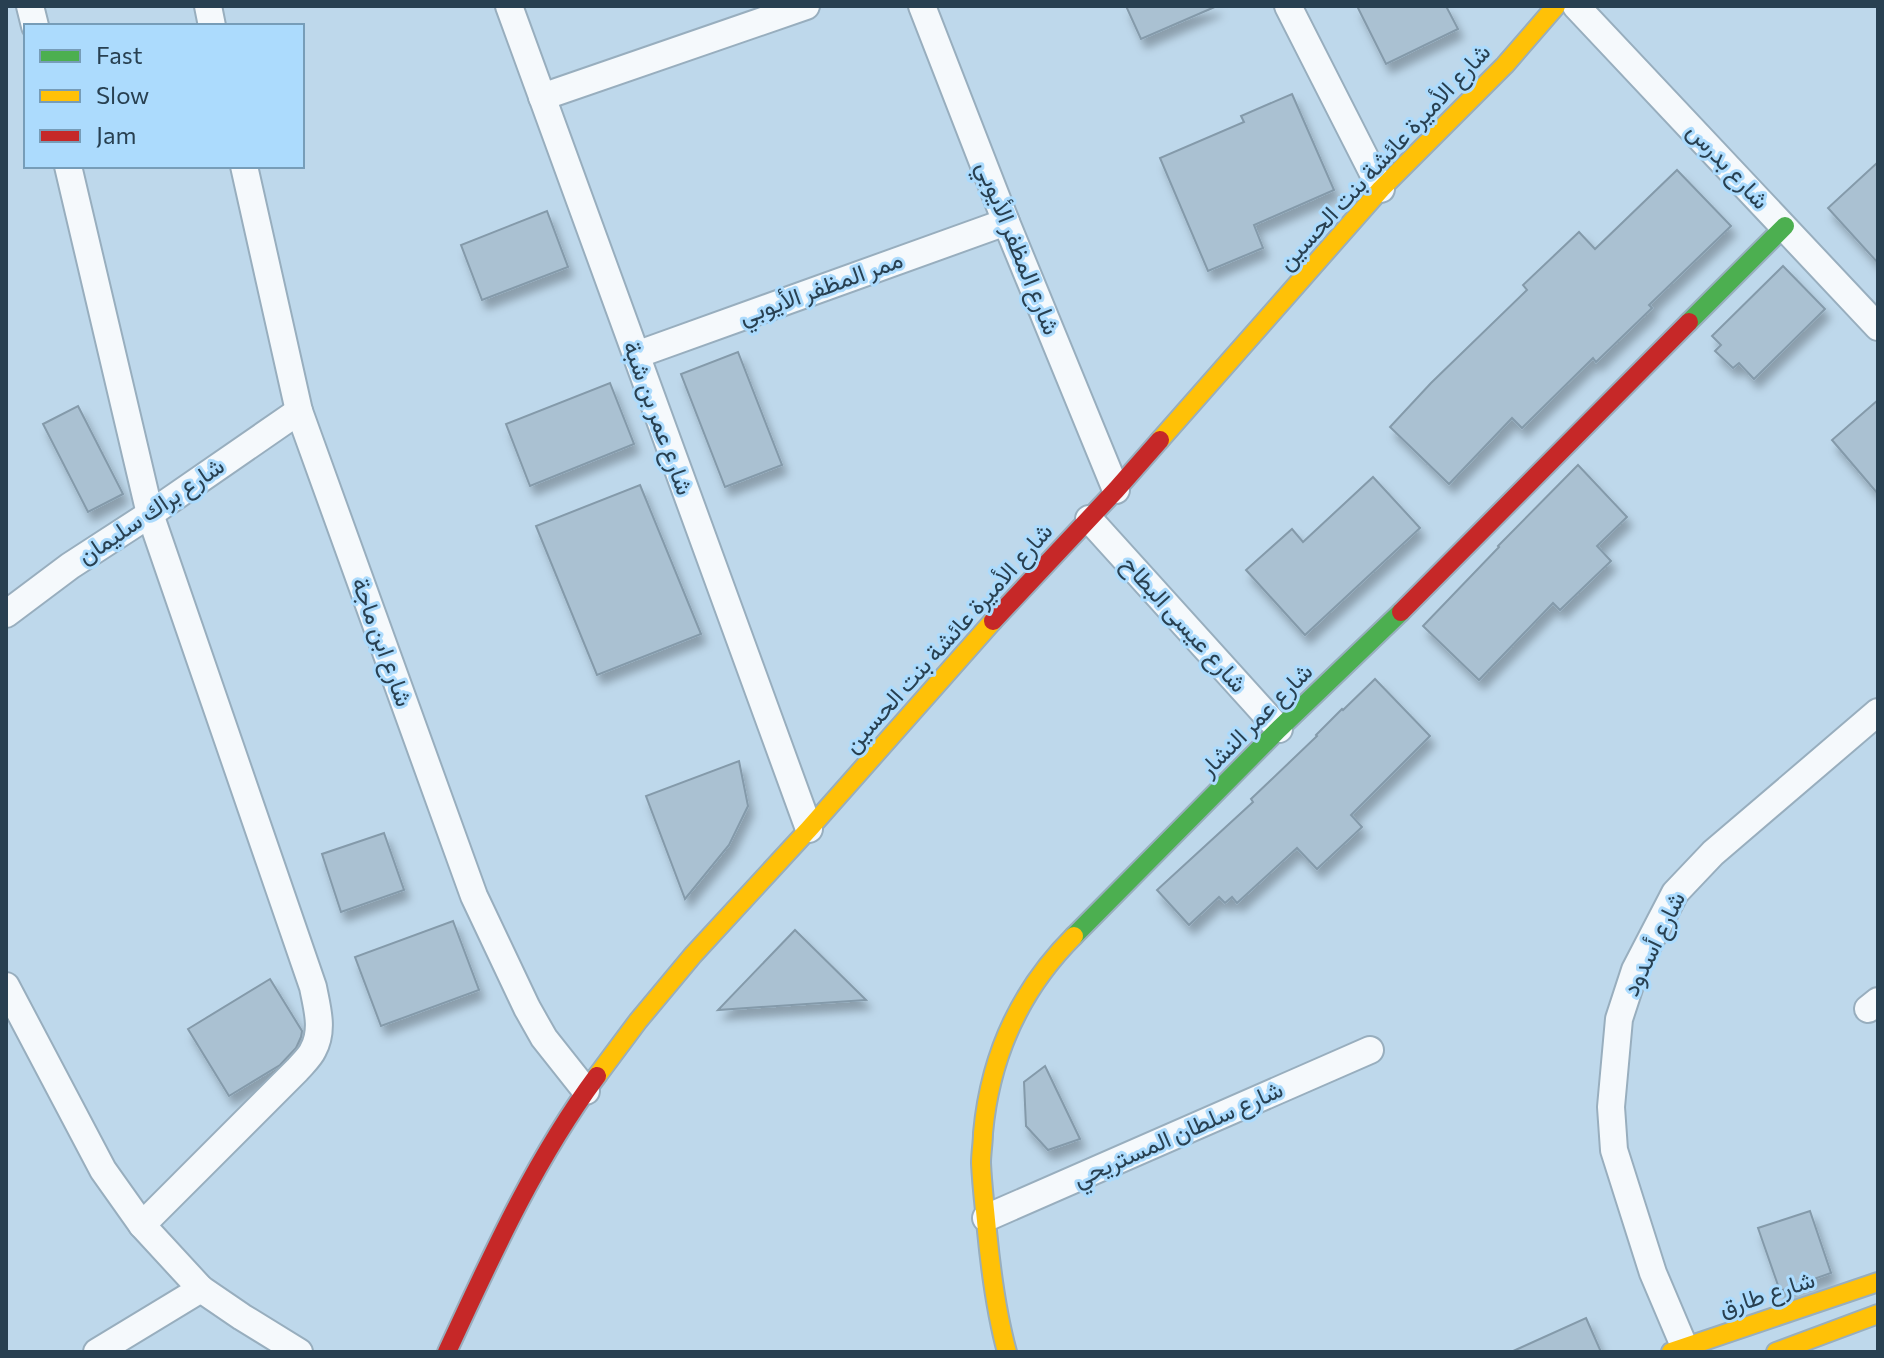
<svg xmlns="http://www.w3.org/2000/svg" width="1884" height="1358" font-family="Commissioner,Vazirmatn,sans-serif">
	<defs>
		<filter id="shadow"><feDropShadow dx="5" dy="9" stdDeviation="4" flood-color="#0004"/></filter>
	</defs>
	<rect width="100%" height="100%" fill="#bed8eb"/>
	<!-- building -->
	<g fill="#aac1d2" stroke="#849aaa" stroke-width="2" filter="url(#shadow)">
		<path d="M 1126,6 L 1217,6 L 1141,39 Z"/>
		<path d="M 1357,6 L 1446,6 L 1458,29 L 1386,64 Z"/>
		<path d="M 1292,94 L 1334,190 L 1254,225 L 1263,248 L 1208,271 L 1160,158 L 1244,122 L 1241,116 Z"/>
		<path d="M 1878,162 L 1878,263 L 1828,208 Z"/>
		<path d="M 1677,170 L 1731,226 L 1649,305 L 1652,308 L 1596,362 L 1593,358 L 1522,428 L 1512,418 L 1449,484 L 1390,427 L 1431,383 L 1527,290 L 1523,285 L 1579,232 L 1595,249 Z"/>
		<path d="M 547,211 L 568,267 L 482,300 L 461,245 Z"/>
		<path d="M 1783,266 L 1825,309 L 1754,379 L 1739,363 L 1733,368 L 1715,351 L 1721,345 L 1712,336 Z"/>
		<path d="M 738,352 L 782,465 L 725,487 L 681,374 Z"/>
		<path d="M 610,383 L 634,444 L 530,486 L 506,424 Z"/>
		<path d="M 1878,400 L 1878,494 L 1832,440 Z"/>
		<path d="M 78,406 L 123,494 L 88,512 L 43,424 Z"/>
		<path d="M 1578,465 L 1627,517 L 1597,546 L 1611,561 L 1560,610 L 1553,603 L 1479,680 L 1423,626 L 1499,547 L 1498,546 Z"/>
		<path d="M 1373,477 L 1420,528 L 1305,635 L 1246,570 L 1292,529 L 1303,542 Z"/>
		<path d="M 640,485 L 701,634 L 597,675 L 536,526 Z"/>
		<path d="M 1375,679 L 1430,736 L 1351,815 L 1362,827 L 1317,869 L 1297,848 L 1237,903 L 1232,897 L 1225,903 L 1219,897 L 1189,925 L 1157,890 L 1253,802 L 1251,799 L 1317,736 L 1316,735 L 1342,709 L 1343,710 Z"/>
		<path d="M 739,761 L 748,806 L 729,845 L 685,899 L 646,796 Z"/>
		<path d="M 384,833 L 404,890 L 341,912 L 322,854 Z"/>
		<path d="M 453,921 L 479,990 L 381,1026 L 355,957 Z"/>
		<path d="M 795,930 L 866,1000 L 718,1010 Z"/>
		<path d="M 270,979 L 302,1031 L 301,1037 L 296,1048 L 280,1065 L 229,1096 L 188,1029 Z"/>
		<path d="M 1045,1066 L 1080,1139 L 1048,1150 L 1026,1126 L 1024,1082 Z"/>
		<path d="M 1810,1211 L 1831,1273 L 1780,1291 L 1758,1228 Z"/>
		<path d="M 1586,1318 L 1601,1352 L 1511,1352 Z"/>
	</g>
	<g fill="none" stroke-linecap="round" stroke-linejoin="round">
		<!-- street casing -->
		<g stroke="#98aebe" stroke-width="30">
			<g id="street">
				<path d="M 30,6 L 35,26"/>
				<path d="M 208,6 L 212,26"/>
				<path d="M 509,6 L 809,829"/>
				<path d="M 922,6 L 1006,222 L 1116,490"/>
				<path d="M 1288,6 L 1381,189"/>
				<path d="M 1576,6 L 1878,327"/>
				<path d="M 542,97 L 806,6"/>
				<path d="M 68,166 L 150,514 L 313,987 C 317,1008 324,1030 313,1050 C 310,1057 302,1064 297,1070 L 142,1225"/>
				<path d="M 244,166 L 299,411 L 474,896 L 527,1008 L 544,1038 L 586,1091"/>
				<path d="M 636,355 L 1006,222"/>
				<path d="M 1089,519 L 1279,729"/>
				<path d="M 6,614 L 70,566 L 150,514 L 299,411"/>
				<path d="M 6,986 L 103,1170 L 142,1225 L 201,1289 L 242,1317 L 299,1352"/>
				<path d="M 1868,1009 L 1878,1001"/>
				<path d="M 986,1218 L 1370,1050"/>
				<path d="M 1684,1346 L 1653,1273 L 1614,1150 L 1611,1107 L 1619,1019 L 1635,970 L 1675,893 L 1713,853 L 1878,712"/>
				<path d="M 97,1352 L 201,1289"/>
			</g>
		</g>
		<!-- fast casing -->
		<g stroke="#98aebe" stroke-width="22">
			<g id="fast">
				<path d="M 1689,322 L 1785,226"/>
				<path d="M 1074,936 L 1279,729 L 1401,612"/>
			</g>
		</g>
		<!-- slow casing -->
		<g stroke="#98aebe" stroke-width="22">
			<g id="slow">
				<path d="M 1160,440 L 1381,189 L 1505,65 L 1556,6"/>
				<path d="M 597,1076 L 638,1021 L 693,955 L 809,829 L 993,621"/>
				<path d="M 1007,1352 C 996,1312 991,1272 987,1231 C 985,1208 982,1186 981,1163 C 981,1153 983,1143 983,1133 C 990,1057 1020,990 1074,936"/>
				<path d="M 1671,1352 L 1878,1282"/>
				<path d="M 1776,1352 L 1878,1314"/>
			</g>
		</g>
		<!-- jam casing -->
		<g stroke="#98aebe" stroke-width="22">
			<g id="jam">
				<path d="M 1401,612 L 1689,322"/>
				<path d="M 993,621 L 1116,490 L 1160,440"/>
				<path d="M 447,1352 C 491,1257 534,1161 597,1076"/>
			</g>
		</g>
		<!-- street -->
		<use href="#street" stroke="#f5f9fc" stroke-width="26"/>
		<!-- fast -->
		<use href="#fast" stroke="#4caf50" stroke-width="18"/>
		<!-- slow -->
		<use href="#slow" stroke="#ffc107" stroke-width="18"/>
		<!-- jam -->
		<use href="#jam" stroke="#c62828" stroke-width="18"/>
	</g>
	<g text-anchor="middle" stroke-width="6" stroke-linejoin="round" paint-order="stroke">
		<!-- street labels -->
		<g font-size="24" fill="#284051" stroke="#acdbfd">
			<text transform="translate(1384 157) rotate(-47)" y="8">شارع الأميرة عائشة بنت الحسين</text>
			<text transform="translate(1728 166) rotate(47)" y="8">شارع بدرس</text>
			<text transform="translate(1018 248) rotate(68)" y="8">شارع المظفر الأيوبي</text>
			<text transform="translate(821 288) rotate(-20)" y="8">ممر المظفر الأيوبي</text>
			<text transform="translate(658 418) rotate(70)" y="8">شارع عمر بن شبة</text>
			<text transform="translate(151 511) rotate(-34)" y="8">شارع براك سليمان</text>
			<text transform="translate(1184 624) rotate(48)" y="8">شارع عيسى البطاح</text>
			<text transform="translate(948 638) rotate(-48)" y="8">شارع الأميرة عائشة بنت الحسين</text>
			<text transform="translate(382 642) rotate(70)" y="8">شارع ابن ماجة</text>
			<text transform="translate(1256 720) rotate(-45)" y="8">شارع عمر النشار</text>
			<text transform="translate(1654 944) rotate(-64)" y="8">شارع أسدود</text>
			<text transform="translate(1178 1134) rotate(-24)" y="8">شارع سلطان المستريحي</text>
			<text transform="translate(1767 1294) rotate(-18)" y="8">شارع طارق</text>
		</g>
	</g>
	<!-- border -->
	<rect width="1884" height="1358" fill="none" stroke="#284051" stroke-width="16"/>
	<!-- legend -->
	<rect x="24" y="24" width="280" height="144" fill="#acdbfd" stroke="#779db8" stroke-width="2"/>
	<rect x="40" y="50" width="40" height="12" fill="#4caf50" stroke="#779db8" stroke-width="2"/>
	<text x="96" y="64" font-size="24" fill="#284051">Fast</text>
	<rect x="40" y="90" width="40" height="12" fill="#ffc107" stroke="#779db8" stroke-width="2"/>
	<text x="96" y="104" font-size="24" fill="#284051">Slow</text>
	<rect x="40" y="130" width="40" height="12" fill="#c62828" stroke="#779db8" stroke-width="2"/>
	<text x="96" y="144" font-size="24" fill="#284051">Jam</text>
</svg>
